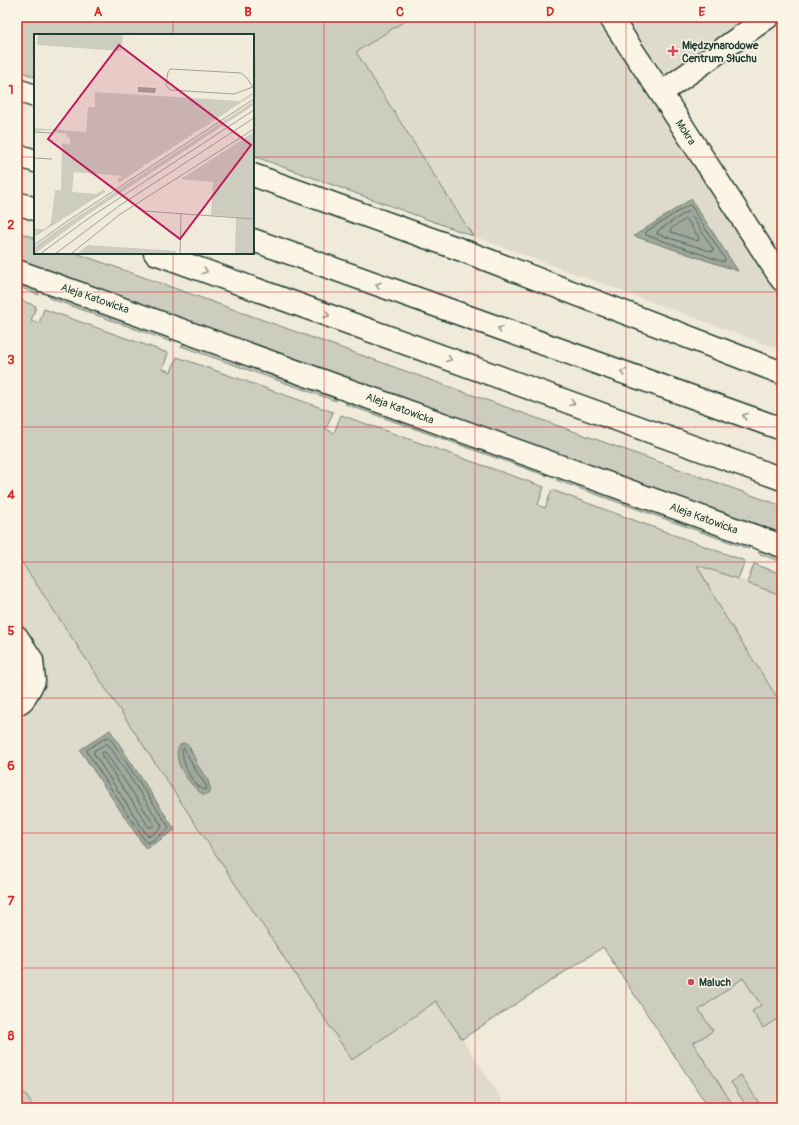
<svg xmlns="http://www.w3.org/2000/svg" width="799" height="1125" font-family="Pangolin,sans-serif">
	<rect width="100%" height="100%" fill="#efeada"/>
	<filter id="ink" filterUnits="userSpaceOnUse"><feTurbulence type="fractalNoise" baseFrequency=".025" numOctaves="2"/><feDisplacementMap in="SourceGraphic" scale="8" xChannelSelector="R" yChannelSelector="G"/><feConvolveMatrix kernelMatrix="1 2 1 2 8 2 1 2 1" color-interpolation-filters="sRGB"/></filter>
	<g filter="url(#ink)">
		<!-- built -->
		<g fill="#dedbcc">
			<path d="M 411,17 L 601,17 L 782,303 L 782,350 L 473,236 L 356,52 Z"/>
			<path d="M 616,17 L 757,17 L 661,85 Z"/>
			<path d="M 17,555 L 352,1060 L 437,1000 L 507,1108 L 34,1108 L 20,1087 L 17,1088 Z"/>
			<path d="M 696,564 L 782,595 L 782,705 L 725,616 Z"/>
			<path d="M 693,884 L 782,1023 L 782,1103 L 774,1108 L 709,1108 L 636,922 Z"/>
		</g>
		<!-- green -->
		<g fill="#cccdbf" stroke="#76857a">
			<path d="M 17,17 L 411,17 L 356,52 L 473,236 L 253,156 L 253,35 L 35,35 L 35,77 L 17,70 Z"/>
			<path d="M 17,232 L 35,238 L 35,253 L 76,253 L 782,506 L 782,535 L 17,259 Z"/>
			<path d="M 17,280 L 37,288 L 39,295 L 17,286 Z"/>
			<path d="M 53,295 L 169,337 L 172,342 L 49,298 Z"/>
			<path d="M 17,299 L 36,306 L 31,321 L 39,323 L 44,309 L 168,353 L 163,369 L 171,372 L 177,357 L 333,412 L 326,429 L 334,433 L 341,415 L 544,487 L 538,505 L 545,508 L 552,490 L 745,561 L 738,579 L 697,565 L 725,616 L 782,705 L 782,1016 L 763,1028 L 752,1011 L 761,1005 L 743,978 L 699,1010 L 713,1031 L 693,1043 L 735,1108 L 709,1108 L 603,947 L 462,1039 L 436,1001 L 352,1060 L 17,555 Z"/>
			<path d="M 187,343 L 334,396 L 336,401 L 181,346 Z"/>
			<path d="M 350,401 L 545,471 L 547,476 L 345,404 Z"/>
			<path d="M 562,476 L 747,545 L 749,549 L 556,480 Z"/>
			<path d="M 764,550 L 782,555 L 782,562 L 758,553 Z"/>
			<path d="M 754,564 L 782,574 L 782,595 L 747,583 Z"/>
			<path d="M 741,1075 L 762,1108 L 747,1107 L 731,1082 Z"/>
			<path d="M 20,1086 L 34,1108 L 17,1108 L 17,1088 Z"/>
		</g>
		<!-- water -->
		<g fill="#9fa89a" stroke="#6c7d71">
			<path d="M 691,199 L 738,271 L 634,236 Z"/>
			<path d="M 110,730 L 175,830 L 146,849 L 80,750 Z"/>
			<path d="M 184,743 L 189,746 L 198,766 L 208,780 L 211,791 L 204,795 C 191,788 168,757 181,744 Z"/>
		</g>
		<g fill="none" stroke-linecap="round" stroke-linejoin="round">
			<!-- shore -->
			<g stroke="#52685d" stroke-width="1">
				<path d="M 689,205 L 691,206 L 725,259 L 724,262 L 646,235 L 646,232 Z"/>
				<path d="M 687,212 L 690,213 L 713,249 L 713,252 L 657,234 L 658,231 Z"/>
				<path d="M 685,220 L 688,221 L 699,238 L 698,241 L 671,232 L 671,229 Z"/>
				<path d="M 107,737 L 110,738 L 169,827 L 168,830 L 148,843 L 146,842 L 87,752 L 87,750 Z"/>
				<path d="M 106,744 L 108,744 L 162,826 L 161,828 L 150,836 L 147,835 L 94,754 L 94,751 Z"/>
				<path d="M 184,748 L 194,768 L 204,782 L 207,788 L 206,790 C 191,787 183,763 182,750 Z"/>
				<path d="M 105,752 L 154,824 L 152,827 L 149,827 L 102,756 L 102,753 Z"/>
			</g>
			<!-- minor casing -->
			<g stroke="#1f3d34" stroke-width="25">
				<g id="minor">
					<path d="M 610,17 L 661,93 L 782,280"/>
					<path d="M 17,90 L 35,96"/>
					<path d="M 661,93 L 768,17"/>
					<path d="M 253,175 L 459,249 L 782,373"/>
					<path d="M 17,271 L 782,546"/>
					<path d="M 17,637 L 32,660 L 34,681 L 23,700 L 17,704"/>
				</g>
			</g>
			<!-- highway casing -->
			<g stroke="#1f3d34" stroke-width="25">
				<g id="highway">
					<path d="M 17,155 L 35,161"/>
					<path d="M 17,203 L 35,209"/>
					<path d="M 253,240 L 782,429"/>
					<path d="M 155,253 L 782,479"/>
				</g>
			</g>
			<!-- minor -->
			<use href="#minor" stroke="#fcf5e5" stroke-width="22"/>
			<!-- highway -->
			<use href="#highway" stroke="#fcf5e5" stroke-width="22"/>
		</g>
		<!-- one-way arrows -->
		<defs><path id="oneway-chevron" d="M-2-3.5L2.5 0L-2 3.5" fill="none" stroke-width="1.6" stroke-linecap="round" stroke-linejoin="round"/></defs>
		<g stroke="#8e998c">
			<use href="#oneway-chevron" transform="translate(205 271) rotate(20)"/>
			<use href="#oneway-chevron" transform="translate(378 285) rotate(-160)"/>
			<use href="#oneway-chevron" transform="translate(327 315) rotate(20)"/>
			<use href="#oneway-chevron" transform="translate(500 329) rotate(-160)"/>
			<use href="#oneway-chevron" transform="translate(449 359) rotate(20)"/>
			<use href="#oneway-chevron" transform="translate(623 372) rotate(-160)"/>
			<use href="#oneway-chevron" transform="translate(572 403) rotate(20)"/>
			<use href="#oneway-chevron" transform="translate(745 416) rotate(-160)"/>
		</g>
	</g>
	<!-- grid -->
	<path fill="none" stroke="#d62828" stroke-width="1" stroke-opacity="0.55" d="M 173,17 L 173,35M 324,17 L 324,1108M 475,17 L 475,1108M 626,17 L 626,1108M 17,157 L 35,157M 253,157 L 782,157M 173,253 L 173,1108M 17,292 L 782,292M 17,427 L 782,427M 17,562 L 782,562M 17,698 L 782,698M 17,833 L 782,833M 17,968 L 782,968"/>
	<!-- markers -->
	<g fill="#d1495b" stroke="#fcf5e5" stroke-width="1.5">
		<path d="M671 45h4v4h4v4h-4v4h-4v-4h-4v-4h4z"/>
		<circle cx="691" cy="982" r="4"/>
	</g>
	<g text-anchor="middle" stroke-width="3" stroke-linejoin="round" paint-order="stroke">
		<!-- poi labels -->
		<g font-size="11" font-weight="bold" fill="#1f3d34" stroke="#fcf5e5" text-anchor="start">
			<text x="682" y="49">Międzynarodowe<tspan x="682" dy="13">Centrum Słuchu</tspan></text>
			<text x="699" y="986">Maluch</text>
		</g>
		<!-- street labels -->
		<g font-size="11" fill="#1f3d34" stroke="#fcf5e5">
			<text transform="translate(686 132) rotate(57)" y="4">Mokra</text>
			<text transform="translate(95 298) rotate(19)" y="4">Aleja Katowicka</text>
			<text transform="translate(400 408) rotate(20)" y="4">Aleja Katowicka</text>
			<text transform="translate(704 518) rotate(20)" y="4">Aleja Katowicka</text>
		</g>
	</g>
	<!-- overview -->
	<g transform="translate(34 34)">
		<rect width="220" height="220" fill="#efeada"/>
		<path d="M 4,0 L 89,0 L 87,17 L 3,11 ZM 61,58 L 206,67 L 220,58 L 220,60 L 197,75 L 196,74 L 196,76 L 178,88 L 176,86 L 177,89 L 160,99 L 159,97 L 159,100 L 139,113 L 137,112 L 138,114 L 111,131 L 109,130 L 110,132 L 85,149 L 83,146 L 88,142 L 40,138 L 38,158 L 62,160 L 70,155 L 71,158 L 30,184 L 28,183 L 29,185 L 2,202 L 0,195 L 11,195 L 17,189 L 21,156 L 27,156 L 28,109 L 36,111 L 36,104 L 33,103 L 33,100 L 19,98 L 19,96 L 0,97 L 0,94 L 52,98 L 54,73 L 61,73 ZM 220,67 L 220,71 L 53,181 L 0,220 L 0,213 L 26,194 ZM 220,98 L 220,220 L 201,220 L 202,183 L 177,181 L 179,148 L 147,145 ZM 54,211 L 142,217 L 142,220 L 43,220 Z" fill="#cccdbf"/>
		<path d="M 104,53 L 122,54 L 121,59 L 104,58 Z" fill="#9fa89a"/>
		<path fill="none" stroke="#9ca598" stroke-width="1" d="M 219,53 L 200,60 L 136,56 L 132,51 L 134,38 L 136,35 L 207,39 L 213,44 L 220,55M 0,98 L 18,99M 0,124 L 18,125M 102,171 L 110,177 L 220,185M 0,211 L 32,188 L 220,65M 6,220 L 55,184 L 220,76M 21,220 L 85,172 L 220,84M 37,220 L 85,181 L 220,95M 146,220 L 147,180"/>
		<path fill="#c2185b" fill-opacity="0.15" stroke="#c2185b" stroke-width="2" d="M 85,11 L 217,111 L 146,205 L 14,105 Z"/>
		<rect width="220" height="220" fill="none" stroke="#1f3d34" stroke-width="2"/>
	</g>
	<!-- margin -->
	<rect width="799" height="1125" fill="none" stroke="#fcf5e5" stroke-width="44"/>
	<rect x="22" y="22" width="755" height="1081" fill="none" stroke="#d62828" stroke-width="1.5"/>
	<g font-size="13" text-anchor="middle" font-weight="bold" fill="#d62828">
		<text x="98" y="16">A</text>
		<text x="248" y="16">B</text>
		<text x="400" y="16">C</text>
		<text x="550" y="16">D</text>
		<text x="702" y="16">E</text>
		<text x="11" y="94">1</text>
		<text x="11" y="229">2</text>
		<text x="11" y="364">3</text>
		<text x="11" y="499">4</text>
		<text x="11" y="635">5</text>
		<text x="11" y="770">6</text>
		<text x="11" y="905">7</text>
		<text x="11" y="1040">8</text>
	</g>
</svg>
